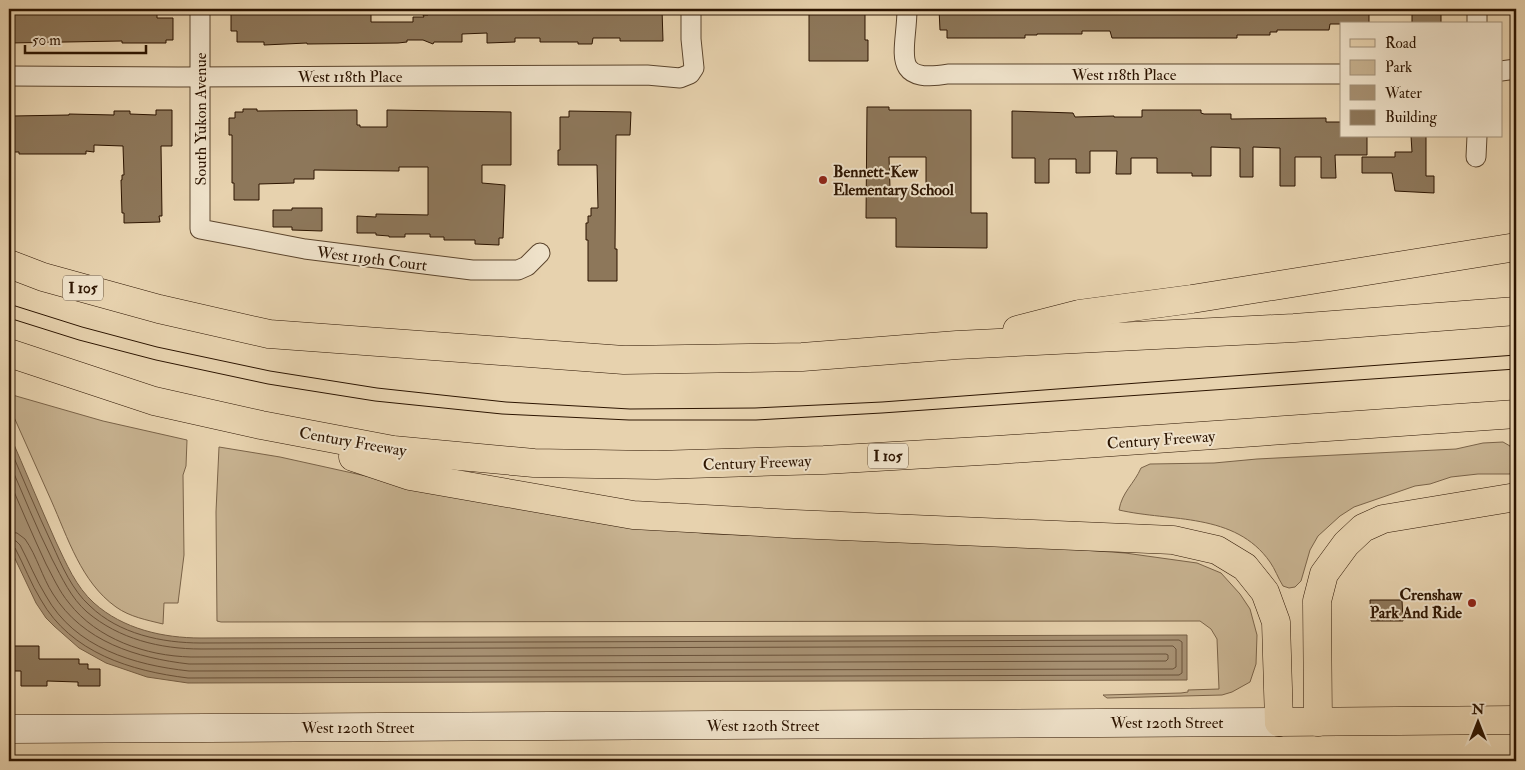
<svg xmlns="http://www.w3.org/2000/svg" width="1525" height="770" font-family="'IM FELL Double Pica',serif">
	<rect width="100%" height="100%" fill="#e7d2ae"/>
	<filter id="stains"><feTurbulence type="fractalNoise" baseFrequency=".004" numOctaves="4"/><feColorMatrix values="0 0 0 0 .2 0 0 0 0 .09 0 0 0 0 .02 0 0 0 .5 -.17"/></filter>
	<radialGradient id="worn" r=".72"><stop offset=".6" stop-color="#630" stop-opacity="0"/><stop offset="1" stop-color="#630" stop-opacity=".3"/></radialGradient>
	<!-- green -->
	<g fill="#c7b290" stroke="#7a6348">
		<path d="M 9,394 L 103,421 L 187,440 L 186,466 L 183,475 L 184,555 L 178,603 L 164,603 L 163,624 C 147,620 130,617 116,607 C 81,582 68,538 51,500 C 37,469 23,437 9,406 Z"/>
		<path d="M 1503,442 L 1510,446 L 1515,459 L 1510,474 L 1478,474 L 1451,477 L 1430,484 L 1415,486 L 1354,507 L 1340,516 L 1318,536 L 1310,550 L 1301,581 L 1295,587 L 1289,588 L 1283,586 C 1278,578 1275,569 1270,562 C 1235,512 1171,522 1119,510 C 1122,492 1134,484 1141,468 L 1150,464 L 1214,463 L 1257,459 L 1456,449 L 1483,443 Z"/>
		<path d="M 219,447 L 280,457 L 461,497 L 604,522 L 712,534 L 986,543 L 1125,553 L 1197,563 L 1221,573 L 1240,594 L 1250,609 L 1257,635 L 1256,664 L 1250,682 L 1232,692 L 1222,695 L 1107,698 L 1103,695 L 1181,693 L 1188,692 L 1188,690 L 1219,689 L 1217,639 L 1211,629 L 1200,621 L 221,622 L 217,621 L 216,512 Z"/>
		<path d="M 1516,760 L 1516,761 L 1154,761 Z"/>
	</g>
	<!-- water -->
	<path fill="#a79173" stroke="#765f45" d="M 9,433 C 25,470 40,506 56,542 C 66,563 76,587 94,603 C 123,629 163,638 201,638 L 1187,635 L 1187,680 L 188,683 L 147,677 L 106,663 L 79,648 L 54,626 L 46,618 L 36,603 L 9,546 Z"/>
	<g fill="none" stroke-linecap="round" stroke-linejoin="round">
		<!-- shore -->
		<g stroke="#6a523a" stroke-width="1">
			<path d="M 9,446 C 23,479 37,512 52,544 C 62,566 72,590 90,606 C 119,634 162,643 201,643 L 1179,640 L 1182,642 L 1182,673 L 1179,675 L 188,678 C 131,671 71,653 41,600 C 31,584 24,565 15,548 L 9,546"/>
			<path d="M 9,462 C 23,494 36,527 52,559 C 62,578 71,598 87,612 C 119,639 160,649 201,649 L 1173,646 L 1176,649 L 1176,667 L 1173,669 L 189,671 C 134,665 75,648 46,596 C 36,580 29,562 20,545 L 16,541 L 9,539"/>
			<path d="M 9,480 C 21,508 33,536 46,564 C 53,577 59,591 69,603 C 97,639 146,656 191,657 L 1166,654 L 1168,655 L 1168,659 L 1166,661 L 189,664 C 137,658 83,642 53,594 C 42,577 37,556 25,539 L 17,533 L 9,532"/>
		</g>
	</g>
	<!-- building -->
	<g fill="#8d775a" stroke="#2c1400" fill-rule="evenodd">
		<path d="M 9,9 L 157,9 L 157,18 L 173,18 L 173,40 L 166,40 L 166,43 L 122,43 L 122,41 L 9,43 Z"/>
		<path d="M 231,9 L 371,9 L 371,22 L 413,22 L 413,17 L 424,17 L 423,15 L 428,15 L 428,9 L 508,9 L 508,14 L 536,14 L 536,9 L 662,9 L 663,41 L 620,41 L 620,38 L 593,38 L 592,44 L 578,44 L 578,42 L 540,42 L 540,38 L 515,38 L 515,42 L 487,43 L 487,33 L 462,34 L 462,42 L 434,42 L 433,44 L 423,40 L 407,40 L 407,42 L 398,43 L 307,44 L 307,43 L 264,45 L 264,42 L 237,42 L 237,31 L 231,31 Z"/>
		<path d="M 809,9 L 865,9 L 865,40 L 868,40 L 868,61 L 809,61 Z"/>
		<path d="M 939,9 L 1369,9 L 1369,24 L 1330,24 L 1329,30 L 1277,30 L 1277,32 L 1270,32 L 1270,35 L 1237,35 L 1237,38 L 1112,38 L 1110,31 L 1082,31 L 1082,34 L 1037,34 L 1037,35 L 1025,35 L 1025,38 L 947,38 L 947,30 L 940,30 Z"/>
		<rect x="1412" y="10" width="29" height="14"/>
		<path d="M 867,107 L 889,107 L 889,110 L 971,110 L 971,213 L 987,213 L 987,248 L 896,247 L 896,218 L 866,218 ZM 889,157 L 926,157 L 926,188 L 890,188 Z"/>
		<path d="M 243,109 L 257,109 L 257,111 L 357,110 L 357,125 L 360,125 L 360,127 L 387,127 L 387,110 L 511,112 L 511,165 L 482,165 L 482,183 L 505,185 L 503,238 L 499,238 L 499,245 L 475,244 L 475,240 L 444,240 L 444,237 L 430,237 L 430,234 L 405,234 L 405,237 L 389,237 L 389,236 L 376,235 L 376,233 L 357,233 L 357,216 L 376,217 L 376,214 L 428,215 L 428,167 L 399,167 L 399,171 L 314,170 L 314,179 L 294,179 L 294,183 L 259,184 L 259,200 L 234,200 L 234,183 L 232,183 L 232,135 L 229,135 L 229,118 L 235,118 L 235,112 L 243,112 Z"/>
		<path d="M 156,110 L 172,110 L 172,146 L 161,146 L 162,216 L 159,216 L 160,222 L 124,223 L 124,213 L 122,213 L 121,180 L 122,180 L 122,175 L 124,175 L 123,146 L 94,145 L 94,152 L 86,151 L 86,154 L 19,154 L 19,152 L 9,152 L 10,121 L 13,121 L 13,116 L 69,115 L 69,114 L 114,115 L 114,111 L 130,111 L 130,114 L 156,115 Z"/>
		<path d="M 1142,110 L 1201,110 L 1201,113 L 1204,114 L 1231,114 L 1231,119 L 1326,118 L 1326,122 L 1341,122 L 1341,136 L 1367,136 L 1367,155 L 1335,155 L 1336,178 L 1321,178 L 1321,157 L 1295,157 L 1295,186 L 1280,186 L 1280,148 L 1253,147 L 1253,177 L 1240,177 L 1240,148 L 1211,147 L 1211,176 L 1192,176 L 1192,173 L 1157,173 L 1157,158 L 1131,158 L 1131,174 L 1116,174 L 1117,151 L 1090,151 L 1090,173 L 1076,173 L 1076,159 L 1049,159 L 1049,183 L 1035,183 L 1035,158 L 1012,158 L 1012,111 L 1073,113 L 1075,117 L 1114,116 L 1114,117 L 1142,117 Z"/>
		<path d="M 569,111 L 631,112 L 630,135 L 616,135 L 615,249 L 617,249 L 617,281 L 588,281 L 588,240 L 586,240 L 586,223 L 588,223 L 588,216 L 591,216 L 591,208 L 598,208 L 597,165 L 558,165 L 558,150 L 560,150 L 560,117 L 569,117 Z"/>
		<path d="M 1411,136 L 1426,136 L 1426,176 L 1434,176 L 1434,193 L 1395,191 L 1392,173 L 1362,173 L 1362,157 L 1395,157 L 1395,152 L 1412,152 Z"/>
		<path d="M 292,208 L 322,208 L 322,231 L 292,230 L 292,227 L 273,227 L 273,210 L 292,210 Z"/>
		<path d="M 1370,600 L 1402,600 L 1403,621 L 1371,621 Z"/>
		<path d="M 9,646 L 39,646 L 39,659 L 79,659 L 79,664 L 88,664 L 88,669 L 100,669 L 100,686 L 78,686 L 78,682 L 47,681 L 47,686 L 21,686 L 21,671 L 9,671 Z"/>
	</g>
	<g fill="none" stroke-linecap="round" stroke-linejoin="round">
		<!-- minor casing -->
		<g stroke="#5b442c" stroke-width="21">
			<g id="minor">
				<path d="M 200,9 L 200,229 L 305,249 L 472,270 L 518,270 L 527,266 L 540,253"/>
				<path d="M 907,9 C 907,50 888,84 948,74 L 1341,74"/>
				<path d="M 1477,24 L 1477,9"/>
				<path d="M 1501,71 L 1516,69"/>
				<path d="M 9,76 L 178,77 L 647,75 L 680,78 L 690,74 L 694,68 L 691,39 L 691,9"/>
				<path d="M 1476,157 L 1477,136"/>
			</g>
		</g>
		<!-- secondary casing -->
		<g stroke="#2c1400" stroke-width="29">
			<path id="secondary" d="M 9,729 L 1279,722"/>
		</g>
		<!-- primary casing -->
		<g stroke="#2c1400" stroke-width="29">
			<path id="primary" d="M 1279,722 L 1516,720"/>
		</g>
		<!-- motorway casing -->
		<g stroke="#2c1400" stroke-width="29">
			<g id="motorway">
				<path d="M 9,264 L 43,277 L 159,309 L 269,334 L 624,360 L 802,357 L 957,345 L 1294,328 L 1516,311"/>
				<path d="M 1017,330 L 1079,314 L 1192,299 L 1516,247"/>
				<path d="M 9,353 L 154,401 L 261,425 L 393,450 L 534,463 L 656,465 L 824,460 L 997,450 L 1516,414"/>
				<path d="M 353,457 L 410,476 L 633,515 L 794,524 L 1173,540 L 1217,550 L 1245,567 L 1265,592 L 1276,622 L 1279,722"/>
				<path d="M 1318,722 L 1317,601 L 1324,574 L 1346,544 L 1363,528 L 1383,519 L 1516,497"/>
			</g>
		</g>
		<!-- minor -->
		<use href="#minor" stroke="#efe2ca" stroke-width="19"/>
		<!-- secondary -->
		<use href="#secondary" stroke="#efe2ca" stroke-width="28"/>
		<!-- primary -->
		<use href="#primary" stroke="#e7d2ae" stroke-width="28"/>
		<!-- motorway -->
		<use href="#motorway" stroke="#e7d2ae" stroke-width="28"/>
		<!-- tram -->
		<g stroke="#2c1400" stroke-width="1">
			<path d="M 9,304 L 82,327 L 157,347 L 270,371 L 377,388 L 506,402 L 630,409 L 755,408 L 882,402 L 1516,355"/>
			<path d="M 9,318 L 79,340 L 156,360 L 268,384 L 375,401 L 502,414 L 629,420 L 756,420 L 882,413 L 1516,369"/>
		</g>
	</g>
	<!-- markers -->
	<g fill="#8f2418" stroke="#efe2ca" stroke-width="2">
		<circle cx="823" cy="180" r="5"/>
		<circle cx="1472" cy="603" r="5"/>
	</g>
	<g text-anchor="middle" stroke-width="4" stroke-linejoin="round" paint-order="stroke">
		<!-- shield labels -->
		<g fill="#efe2ca" stroke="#66523d" stroke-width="1">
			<rect x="63" y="275.5" width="40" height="25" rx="4"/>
			<rect x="868" y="443.5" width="40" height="25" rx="4"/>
		</g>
		<g font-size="15" font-weight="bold" fill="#2c1400">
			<text x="83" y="293">I 105</text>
			<text x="888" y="461">I 105</text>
		</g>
		<!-- street labels -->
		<g font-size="16" fill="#2c1400" stroke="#efe2ca">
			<text x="1124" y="80">West 118th Place</text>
			<text x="350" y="82">West 118th Place</text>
			<text transform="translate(200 119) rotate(-90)" y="6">South Yukon Avenue</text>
			<text transform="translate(372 258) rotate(7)" y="6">West 119th Court</text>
			<text transform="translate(1161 439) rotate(-4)" y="6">Century Freeway</text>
			<text transform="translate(353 441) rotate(10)" y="6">Century Freeway</text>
			<text transform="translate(757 462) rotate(-2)" y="6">Century Freeway</text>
			<text x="1167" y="728">West 120th Street</text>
			<text x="763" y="731">West 120th Street</text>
			<text x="358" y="733">West 120th Street</text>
		</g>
		<!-- poi labels -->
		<g font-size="16" font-weight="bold" fill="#2c1400" stroke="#efe2ca" text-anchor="start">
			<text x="833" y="177">Bennett-Kew<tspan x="833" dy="18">Elementary School</tspan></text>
			<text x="1462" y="600" text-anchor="end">Crenshaw<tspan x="1462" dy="18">Park And Ride</tspan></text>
		</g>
	</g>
	<!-- margin -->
	<rect width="1525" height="770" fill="none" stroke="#e7d2ae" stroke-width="30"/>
	<rect x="10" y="10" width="1505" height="750" fill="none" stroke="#2c1400" stroke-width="2.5"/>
	<rect x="15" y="15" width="1495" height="740" fill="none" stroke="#2c1400"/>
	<!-- legend -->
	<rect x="1340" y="22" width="162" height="115" fill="#efe2ca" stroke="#a19079"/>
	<rect x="1350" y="39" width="25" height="8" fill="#e7d2ae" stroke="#a19079"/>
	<text x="1385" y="48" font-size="15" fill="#2c1400">Road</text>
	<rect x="1350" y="60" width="25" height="15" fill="#c7b290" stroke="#a19079"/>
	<text x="1385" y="72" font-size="15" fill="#2c1400">Park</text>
	<rect x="1350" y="85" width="25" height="15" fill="#a79173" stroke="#a19079"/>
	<text x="1385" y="98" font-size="15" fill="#2c1400">Water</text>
	<rect x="1350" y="110" width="25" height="15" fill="#8d775a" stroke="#a19079"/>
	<text x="1385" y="122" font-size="15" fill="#2c1400">Building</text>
	<!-- north arrow -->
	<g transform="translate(1478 722)" stroke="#efe2ca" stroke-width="4" paint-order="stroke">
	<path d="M0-4L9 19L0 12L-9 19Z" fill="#2c1400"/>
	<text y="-8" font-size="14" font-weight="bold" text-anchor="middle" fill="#2c1400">N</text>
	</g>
	<!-- scale -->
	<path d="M25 45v8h121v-8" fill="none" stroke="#2c1400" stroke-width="2.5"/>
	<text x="32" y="45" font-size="15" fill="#2c1400" stroke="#efe2ca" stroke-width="4" paint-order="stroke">50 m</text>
	<rect width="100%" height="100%" filter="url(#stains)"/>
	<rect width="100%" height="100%" fill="url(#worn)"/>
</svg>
